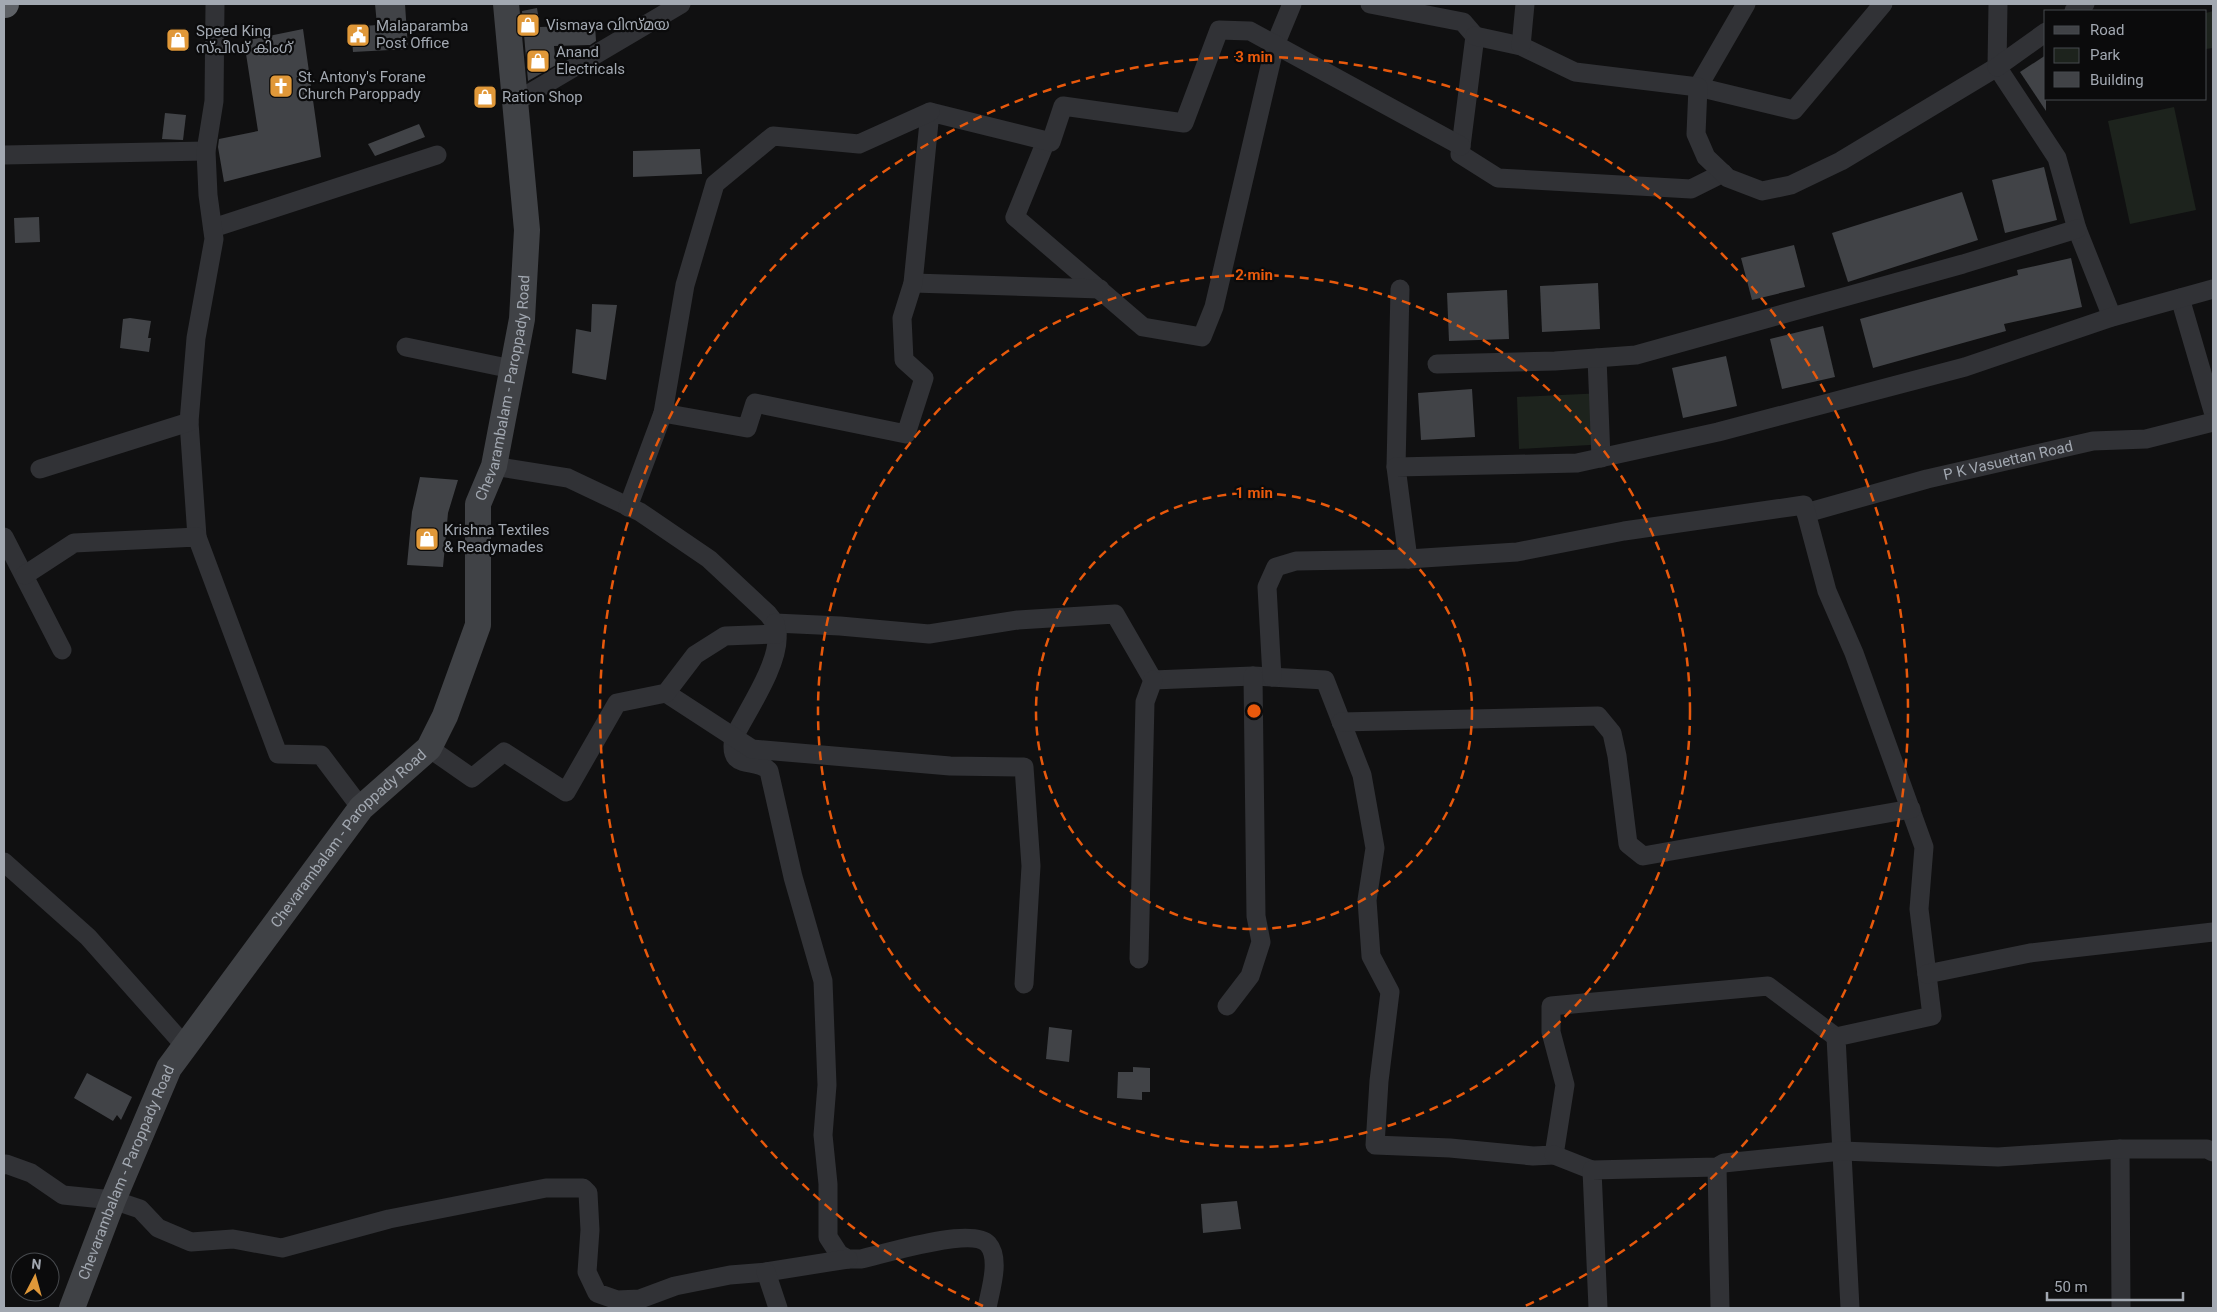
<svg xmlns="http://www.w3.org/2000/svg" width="2217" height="1312" font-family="Roboto,'Noto Sans Malayalam',sans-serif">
	<rect width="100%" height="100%" fill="#101011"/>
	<!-- green -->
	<g fill="#1d231d">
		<path d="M 2213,11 L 2213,48 L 2206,49 L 2206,13 Z"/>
		<path d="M 2174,107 L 2196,210 L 2130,224 L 2108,121 Z"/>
		<path d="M 1604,393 L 1607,444 L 1519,449 L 1517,397 Z"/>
	</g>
	<!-- building -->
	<g fill="#414347">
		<path d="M 375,4 L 405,4 L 408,49 L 353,52 L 351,27 L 377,25 Z"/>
		<path d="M 537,8 L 540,27 L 595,25 L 596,41 L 590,45 L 554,46 L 556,65 L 528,81 L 522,11 Z"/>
		<path d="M 303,29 L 321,157 L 224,182 L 218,147 L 219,139 L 258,131 L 244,41 Z"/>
		<path d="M 168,31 L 189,33 L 189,50 L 168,48 Z"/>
		<path d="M 2046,55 L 2046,111 L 2020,72 Z"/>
		<path d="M 165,113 L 186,115 L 183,140 L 162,139 Z"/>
		<path d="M 419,124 L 425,137 L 375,156 L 368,144 Z"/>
		<path d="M 700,149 L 702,174 L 633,177 L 633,151 Z"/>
		<path d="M 2044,167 L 2057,220 L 2005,233 L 1992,180 Z"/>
		<path d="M 1962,192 L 1978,240 L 1848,282 L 1832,233 Z"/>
		<path d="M 39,217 L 40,242 L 15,243 L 14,218 Z"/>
		<path d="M 1794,245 L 1805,287 L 1752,300 L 1741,258 Z"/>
		<path d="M 2071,258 L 2082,307 L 2004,324 L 2006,331 L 1873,368 L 1860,319 L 2018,275 L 2017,270 Z"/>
		<path d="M 1598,283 L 1600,329 L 1542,332 L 1540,286 Z"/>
		<path d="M 1507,290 L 1509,339 L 1449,341 L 1447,293 Z"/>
		<path d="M 592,304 L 617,305 L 606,380 L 572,373 L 576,329 L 591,332 Z"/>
		<path d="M 130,318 L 151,321 L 148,338 L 151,338 L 149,352 L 120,348 L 123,319 Z"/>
		<path d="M 1823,326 L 1835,377 L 1782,389 L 1770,339 Z"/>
		<path d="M 1726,356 L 1737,406 L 1683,418 L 1672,368 Z"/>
		<path d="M 1472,389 L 1475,437 L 1421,440 L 1418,393 Z"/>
		<path d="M 420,477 L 458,480 L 448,513 L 443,567 L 407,565 L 412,512 Z"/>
		<path d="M 1049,1027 L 1072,1030 L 1069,1062 L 1046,1059 Z"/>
		<path d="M 1133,1067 L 1150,1068 L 1150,1092 L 1142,1092 L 1142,1100 L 1117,1098 L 1118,1072 L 1133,1072 Z"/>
		<path d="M 87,1073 L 132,1097 L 121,1120 L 117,1115 L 113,1121 L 74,1098 Z"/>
		<path d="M 1237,1201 L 1241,1229 L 1203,1233 L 1201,1204 Z"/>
	</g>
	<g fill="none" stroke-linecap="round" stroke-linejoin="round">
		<!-- street -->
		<g stroke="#313236" stroke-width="19">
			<path d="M 1370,4 L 1463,22 L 1475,36 L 1460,154 L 1498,178 L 1691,189 L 1723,173"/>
			<path d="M 1746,4 L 1698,87 L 1794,110 L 1883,4"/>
			<path d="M 2074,11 L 2085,4"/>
			<path d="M 1475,36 L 1521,46 L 1575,72 L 1698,87 L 1696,134 L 1706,157 L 1728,178 L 1762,191 L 1791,185 L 1841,161 L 1997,67 L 2057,158 L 2077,229 L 2112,317"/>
			<path d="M 1521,46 L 1525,4"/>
			<path d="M 1997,67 L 1998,4"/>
			<path d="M 1997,67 L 2046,32"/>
			<path d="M 515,102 L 681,4"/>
			<path d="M 1046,141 L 1015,217 L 1143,327 L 1202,337 L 1214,307 L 1275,45 L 1292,4"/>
			<path d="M 4,155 L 206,151"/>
			<path d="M 213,228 L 437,155"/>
			<path d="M 913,283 L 1100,289"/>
			<path d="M 2180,298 L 2213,411"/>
			<path d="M 406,347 L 512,369"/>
			<path d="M 1597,358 L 1601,458"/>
			<path d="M 1437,364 L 1555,361 L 1636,355 L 1963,264 L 2077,229"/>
			<path d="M 663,413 L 747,428 L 755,403 L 906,434 L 924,378 L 904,360 L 902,318 L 913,283 L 930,112 L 1051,142 L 1063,106 L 1184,123 L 1219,30 L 1250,31 L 1461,146"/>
			<path d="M 189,422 L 197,537"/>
			<path d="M 494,466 L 568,478 L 640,512 L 709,559 L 768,614 L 775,623 L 840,626 L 929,634 L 1018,620 L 1115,614 L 1153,680 L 1253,676 L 1325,680 L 1362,775 L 1375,848 L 1367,900 L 1371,956 L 1390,992 L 1379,1081 L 1375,1145 L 1450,1148 L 1533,1156 L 1554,1155 L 1565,1085 L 1551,1032 L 1551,1006 L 1768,986 L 1836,1037"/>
			<path d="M 1396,467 L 1400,289"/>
			<path d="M 40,469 L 189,422 L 196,338 L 214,239 L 208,195 L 206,151 L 214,101 L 215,4"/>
			<path d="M 628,507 L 663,413 L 685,285 L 715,184 L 773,136 L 859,144 L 930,112"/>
			<path id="s1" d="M 1806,513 L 1927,479 L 2093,441 L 2146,439 L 2213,422"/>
			<path d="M 4,537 L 62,650"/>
			<path d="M 1408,559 L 1396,467 L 1577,463 L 1718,432 L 1965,367 L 2112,317 L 2213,289"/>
			<path d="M 25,575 L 74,543 L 197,537 L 278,754 L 321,755 L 361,808"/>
			<path d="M 777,634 C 780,663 747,711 734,737 C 727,773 756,756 769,771 L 793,877 L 823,981 L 827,1085 L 823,1135 L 828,1184 L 828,1237 L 839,1254 L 848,1259 L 861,1259 C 884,1254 972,1226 988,1244 C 1001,1259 990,1291 987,1308"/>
			<path d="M 1272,677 L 1267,587 L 1276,567 L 1296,561 L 1408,559 L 1517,552 L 1624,531 L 1804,505 L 1827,591 L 1854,653 L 1924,847 L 1919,909 L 1932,1016 L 1836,1037 L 1850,1308"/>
			<path d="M 666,693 L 752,749 L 950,766 L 1024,767 L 1031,866 L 1024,984"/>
			<path d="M 1341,722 L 1598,716 L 1612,733 L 1617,756 L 1628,844 L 1643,856 L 1911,809"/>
			<path d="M 429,748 L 472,778 L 504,752 L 566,792 L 617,703 L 666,693 L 695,655 L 725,636 L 777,634 L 775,623"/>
			<path d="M 4,862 L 88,937 L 185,1046"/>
			<path d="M 1139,959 L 1145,702 L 1153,680"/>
			<path d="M 1927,974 L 2030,953 L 2213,932"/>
			<path d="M 1227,1006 L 1250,976 L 1261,942 L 1256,916 L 1253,676"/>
			<path d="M 2120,1149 L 2121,1308"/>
			<path d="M 1554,1155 L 1592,1170"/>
			<path d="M 4,1165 L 6,1164 L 31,1173 L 63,1195 L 113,1200 L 140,1209 L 158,1228 L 191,1242 L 233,1239 L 282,1248 L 389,1219 L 546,1188 L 583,1188 L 588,1193 L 590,1230 L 587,1272 L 597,1293 L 617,1300 L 640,1299 L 675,1286 L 730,1275 L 766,1272 L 848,1259"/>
			<path d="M 1717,1167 L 1720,1308"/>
			<path d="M 766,1272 L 778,1308"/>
			<path d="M 1598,1308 L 1592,1170 L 1717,1167 L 1724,1163 L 1842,1151 L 1998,1157 L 2120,1149 L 2207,1149 L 2213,1152"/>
		</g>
		<!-- secondary -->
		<path stroke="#404246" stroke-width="26" id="s2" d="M 72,1308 L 113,1200 L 169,1068 L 361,808 L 429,748 L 445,716 L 478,625 L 478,504 L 494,466 L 522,319 L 527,230 L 506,4"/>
		<!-- highway -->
		<path stroke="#5e6166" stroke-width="28" d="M 4,4 L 5,4"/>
	</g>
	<!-- distance rings -->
	<g fill="none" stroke="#e8590c" stroke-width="2.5" stroke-dasharray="9 6">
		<circle cx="1254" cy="711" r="218"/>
		<circle cx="1254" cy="711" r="436"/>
		<path d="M983 1306A654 654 0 1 1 1525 1306"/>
	</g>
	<!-- icons -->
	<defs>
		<g id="shop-square" transform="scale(1.25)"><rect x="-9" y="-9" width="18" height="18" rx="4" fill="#e09839" stroke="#0b0b0c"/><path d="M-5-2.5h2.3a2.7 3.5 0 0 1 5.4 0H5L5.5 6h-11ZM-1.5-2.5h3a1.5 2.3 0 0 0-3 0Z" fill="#fff"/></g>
		<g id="civic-square" transform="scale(1.25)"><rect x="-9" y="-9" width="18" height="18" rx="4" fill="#e09839" stroke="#0b0b0c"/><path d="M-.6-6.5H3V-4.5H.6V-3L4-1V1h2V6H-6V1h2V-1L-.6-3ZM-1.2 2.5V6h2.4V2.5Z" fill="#fff"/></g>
		<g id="church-square" transform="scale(1.25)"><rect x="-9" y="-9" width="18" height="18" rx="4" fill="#e09839" stroke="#0b0b0c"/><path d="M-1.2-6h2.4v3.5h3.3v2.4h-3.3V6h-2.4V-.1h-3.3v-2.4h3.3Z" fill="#fff"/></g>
	</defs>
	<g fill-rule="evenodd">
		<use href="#shop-square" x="528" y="25"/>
		<use href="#civic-square" x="358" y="35"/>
		<use href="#shop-square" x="178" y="40"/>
		<use href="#shop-square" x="538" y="61"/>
		<use href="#church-square" x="281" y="86"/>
		<use href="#shop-square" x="485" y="97"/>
		<use href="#shop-square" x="427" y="539"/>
	</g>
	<g text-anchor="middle" stroke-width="4.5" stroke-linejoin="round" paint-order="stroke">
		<!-- poi labels -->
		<g font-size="15" fill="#a2a8b1" stroke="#0b0b0c" text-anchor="start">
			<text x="546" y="30">Vismaya വിസ്മയ</text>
			<text x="376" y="31">Malaparamba<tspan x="376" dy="17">Post Office</tspan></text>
			<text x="196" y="36">Speed King<tspan x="196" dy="17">സ്പീഡ് കിംഗ്</tspan></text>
			<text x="556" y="57">Anand<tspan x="556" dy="17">Electricals</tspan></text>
			<text x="298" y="82">St. Antony's Forane<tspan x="298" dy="17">Church Paroppady</tspan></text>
			<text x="502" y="102">Ration Shop</text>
			<text x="444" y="535">Krishna Textiles<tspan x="444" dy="17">&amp; Readymades</tspan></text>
		</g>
		<!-- street labels -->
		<g font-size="15" fill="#a2a8b1" stroke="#0b0b0c">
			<text dy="5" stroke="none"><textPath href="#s2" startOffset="1046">Chevarambalam - Paroppady Road</textPath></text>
			<text dy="5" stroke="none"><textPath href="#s1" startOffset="209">P K Vasuettan Road</textPath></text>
			<text dy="5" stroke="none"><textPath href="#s2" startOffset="551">Chevarambalam - Paroppady Road</textPath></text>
			<text dy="5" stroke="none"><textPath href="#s2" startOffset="146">Chevarambalam - Paroppady Road</textPath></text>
		</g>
	</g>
	<circle cx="1254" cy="711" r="8" fill="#e8590c" stroke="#0b0b0c" stroke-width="2.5"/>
	<g font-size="15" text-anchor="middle" font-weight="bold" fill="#e8590c" stroke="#0b0b0c" stroke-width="4.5" stroke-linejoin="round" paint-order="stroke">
		<text x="1254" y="62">3 min</text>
		<text x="1254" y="280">2 min</text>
		<text x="1254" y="498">1 min</text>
	</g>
	<!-- border -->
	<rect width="2217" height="1312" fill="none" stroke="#a2a8b1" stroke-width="10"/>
	<!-- legend -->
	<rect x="2044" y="10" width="162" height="90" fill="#0b0b0c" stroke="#474a4e"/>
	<rect x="2054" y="26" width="25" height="8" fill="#404246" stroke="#474a4e"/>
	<text x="2090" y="35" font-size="15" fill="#a2a8b1">Road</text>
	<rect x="2054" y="48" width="25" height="15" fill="#1d231d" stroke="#474a4e"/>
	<text x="2090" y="60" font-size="15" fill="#a2a8b1">Park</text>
	<rect x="2054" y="72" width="25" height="15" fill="#414347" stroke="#474a4e"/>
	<text x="2090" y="85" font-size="15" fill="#a2a8b1">Building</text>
	<!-- north arrow -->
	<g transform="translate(35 1277) rotate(6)"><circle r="24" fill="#0b0b0c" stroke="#474a4e"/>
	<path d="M0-4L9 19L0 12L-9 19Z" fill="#e09839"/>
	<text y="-8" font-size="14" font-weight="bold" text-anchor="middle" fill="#a2a8b1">N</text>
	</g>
	<!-- scale -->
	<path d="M2047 1292v8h136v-8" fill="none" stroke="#a2a8b1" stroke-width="2.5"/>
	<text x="2054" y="1292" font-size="15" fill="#a2a8b1" stroke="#0b0b0c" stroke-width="4" paint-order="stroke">50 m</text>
</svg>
